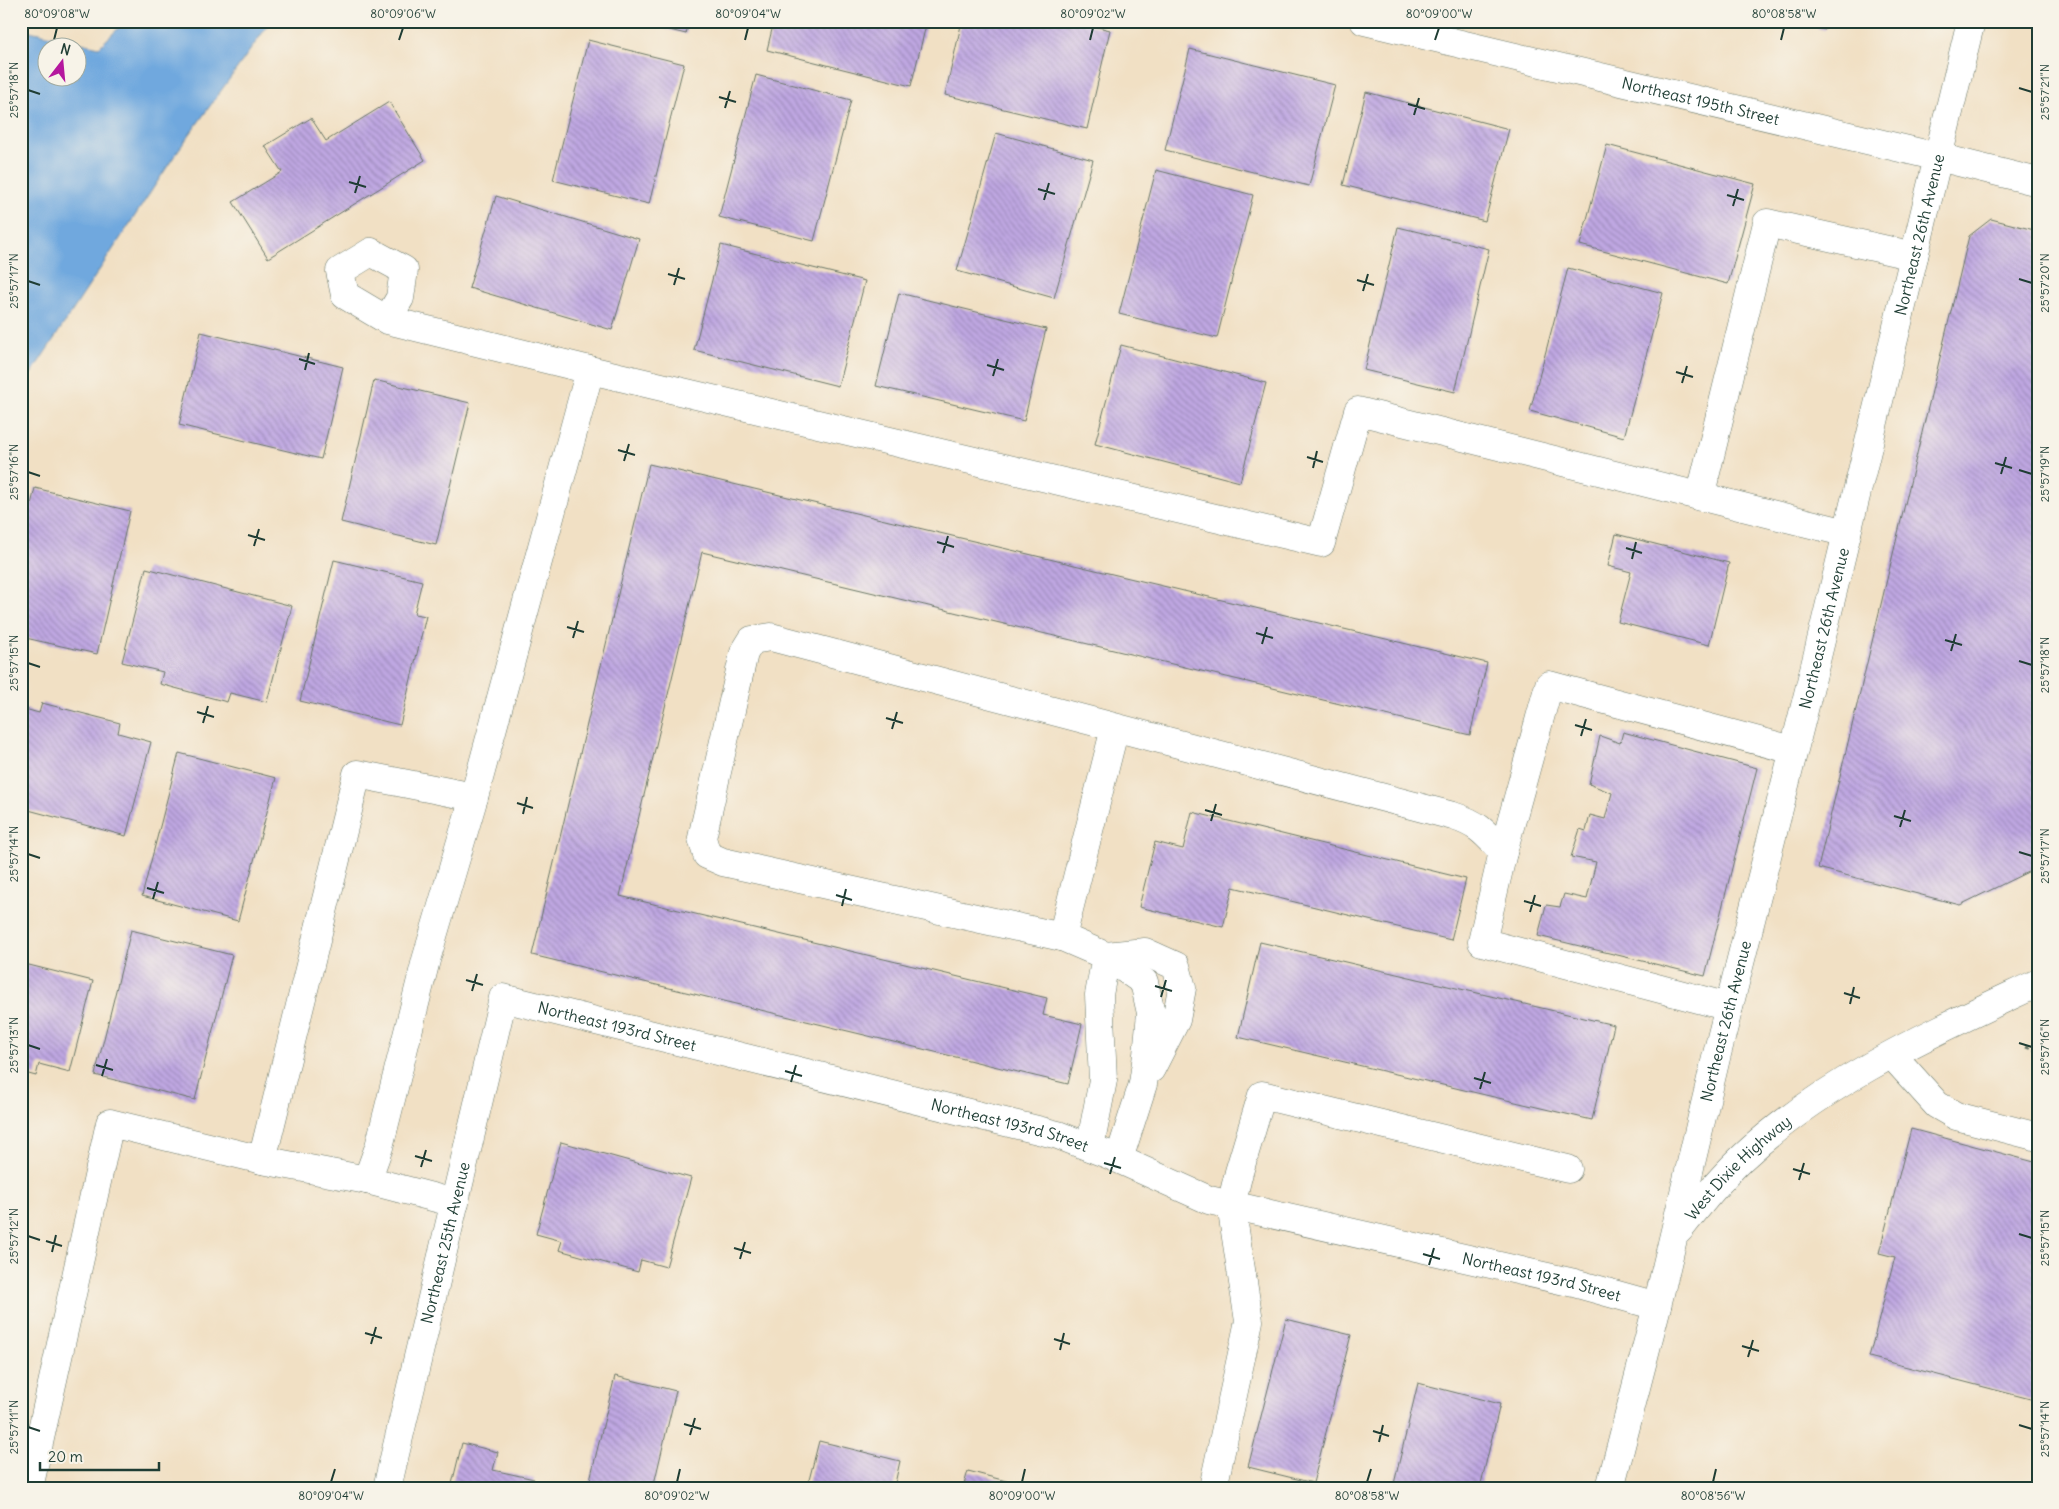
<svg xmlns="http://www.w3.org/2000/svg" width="2059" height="1509" font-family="Delius,sans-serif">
	<defs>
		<pattern id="building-back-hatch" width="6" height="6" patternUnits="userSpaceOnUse" patternTransform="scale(1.25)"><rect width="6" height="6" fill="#bfa7e2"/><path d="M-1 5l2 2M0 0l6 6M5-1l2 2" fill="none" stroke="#9b89b8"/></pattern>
	</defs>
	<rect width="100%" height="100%" fill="#f7f3e8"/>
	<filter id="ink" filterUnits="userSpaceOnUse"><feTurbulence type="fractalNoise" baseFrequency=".02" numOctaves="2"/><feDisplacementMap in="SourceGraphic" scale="10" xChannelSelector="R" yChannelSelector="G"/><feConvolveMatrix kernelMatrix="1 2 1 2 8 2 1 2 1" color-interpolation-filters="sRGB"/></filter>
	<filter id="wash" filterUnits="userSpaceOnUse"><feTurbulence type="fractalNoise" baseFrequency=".0096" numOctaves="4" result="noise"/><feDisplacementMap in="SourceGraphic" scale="20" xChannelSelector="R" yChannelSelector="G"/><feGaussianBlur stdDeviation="1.12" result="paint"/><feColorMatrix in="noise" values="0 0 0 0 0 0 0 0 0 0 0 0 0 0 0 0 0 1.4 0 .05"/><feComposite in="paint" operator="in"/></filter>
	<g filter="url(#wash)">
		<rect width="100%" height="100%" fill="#f1e0c4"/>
		<!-- water -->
		<path fill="#6fa8de" stroke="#477289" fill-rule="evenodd" d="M 126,21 L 271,21 L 177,152 L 21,389 L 21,29 L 99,47 ZM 48,48 L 78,48 L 78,78 L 48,78 Z"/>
		<g id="blocks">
			<!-- building -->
			<g fill="url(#building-back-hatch)">
				<path d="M 633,21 L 689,21 L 686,34 Z"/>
				<path d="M 774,21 L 927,21 L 911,86 L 767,50 Z"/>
				<path d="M 962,21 L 1074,21 L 1110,30 L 1087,129 L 945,95 Z"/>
				<path d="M 1792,21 L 1827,21 L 1825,30 Z"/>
				<path d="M 588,40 L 684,64 L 649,204 L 553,180 Z"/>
				<path d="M 1190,49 L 1335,85 L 1309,186 L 1165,150 Z"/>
				<path d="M 756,75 L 851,100 L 814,241 L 719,217 Z"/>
				<path d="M 1366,92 L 1509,129 L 1485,221 L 1343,185 Z"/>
				<path d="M 389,102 L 425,160 L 268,258 L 233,202 L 282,172 L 265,146 L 311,118 L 326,141 Z"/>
				<path d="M 996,133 L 1093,160 L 1054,298 L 957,271 Z"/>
				<path d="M 1607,145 L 1755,184 L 1728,284 L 1580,245 Z"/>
				<path d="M 1156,170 L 1253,195 L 1217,338 L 1119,314 Z"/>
				<path d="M 496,196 L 639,239 L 612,330 L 469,288 Z"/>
				<path d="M 1991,219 L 2038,231 L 2038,867 L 1960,905 L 1818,868 L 1969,236 Z"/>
				<path d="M 1398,227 L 1489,249 L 1455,392 L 1364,370 Z"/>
				<path d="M 721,245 L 865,281 L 838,386 L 694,350 Z"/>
				<path d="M 1568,268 L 1663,293 L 1624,437 L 1530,411 Z"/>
				<path d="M 899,293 L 1046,329 L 1024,421 L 876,386 Z"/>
				<path d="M 201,332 L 343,367 L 321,459 L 179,425 Z"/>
				<path d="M 1121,345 L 1266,383 L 1240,482 L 1095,444 Z"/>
				<path d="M 374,380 L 470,403 L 436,545 L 341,522 Z"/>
				<path d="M 649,464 L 1487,663 L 1470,735 L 702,552 L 620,896 L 1047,998 L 1043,1015 L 1082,1024 L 1068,1084 L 532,955 Z"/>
				<path d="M 35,488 L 130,511 L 97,654 L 21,637 L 21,546 Z"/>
				<path d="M 1616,534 L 1729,563 L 1709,645 L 1618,622 L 1631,572 L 1608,566 Z"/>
				<path d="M 334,560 L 422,581 L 414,614 L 426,616 L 400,725 L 300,701 Z"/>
				<path d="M 146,568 L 292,606 L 267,702 L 230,693 L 227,702 L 160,684 L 163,672 L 122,662 Z"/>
				<path d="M 42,703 L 120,723 L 118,733 L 151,742 L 126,836 L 21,808 L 21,708 L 39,713 Z"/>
				<path d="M 1623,732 L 1757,768 L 1705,976 L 1538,936 L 1546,905 L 1560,907 L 1564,894 L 1587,899 L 1596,862 L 1571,857 L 1580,829 L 1586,831 L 1590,815 L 1605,819 L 1612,793 L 1589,784 L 1600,736 L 1620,743 Z"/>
				<path d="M 179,753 L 276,778 L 238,921 L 142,896 Z"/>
				<path d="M 1192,812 L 1466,879 L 1451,940 L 1233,887 L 1223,927 L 1139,907 L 1155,842 L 1183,849 Z"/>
				<path d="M 131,930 L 232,955 L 195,1100 L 95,1075 Z"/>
				<path d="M 1260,942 L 1614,1025 L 1592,1120 L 1238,1037 Z"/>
				<path d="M 21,963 L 93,981 L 70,1072 L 39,1064 L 36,1076 L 21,1072 Z"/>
				<path d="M 1911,1129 L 2038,1163 L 2038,1401 L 1869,1357 L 1895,1257 L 1879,1253 Z"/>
				<path d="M 561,1142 L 691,1178 L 666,1267 L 641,1260 L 638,1272 L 559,1250 L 562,1241 L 536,1234 Z"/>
				<path d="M 1286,1319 L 1351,1335 L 1313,1483 L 1248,1467 Z"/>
				<path d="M 615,1376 L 676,1391 L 653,1488 L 588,1488 Z"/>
				<path d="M 1418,1383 L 1500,1404 L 1480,1488 L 1393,1488 Z"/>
				<path d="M 819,1441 L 900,1461 L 894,1488 L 807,1488 Z"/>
				<path d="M 462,1443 L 498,1452 L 493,1470 L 534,1479 L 532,1488 L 451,1488 Z"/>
				<path d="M 968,1471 L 1029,1487 L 1029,1488 L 963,1488 Z"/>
			</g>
		</g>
	</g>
	<g filter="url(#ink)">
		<use href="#blocks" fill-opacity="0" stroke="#687666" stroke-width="1"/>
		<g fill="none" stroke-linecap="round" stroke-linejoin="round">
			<!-- minor casing -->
			<g stroke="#687666" stroke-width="29">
				<g id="minor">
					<path id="s1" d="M 1364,21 L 1938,157 L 2038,182"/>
					<path d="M 387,320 L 400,298 L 404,270 L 371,252 L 340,271 L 345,295 L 387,320 L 590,370"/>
					<path d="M 1700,497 L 1767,223 L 1914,256"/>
					<path d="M 1062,937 L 1115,728"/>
					<path d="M 1106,956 L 1145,952 L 1176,966 L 1182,988 L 1176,1020 L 1151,1069"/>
					<path d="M 1729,1007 L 1482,942 L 1503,852 L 1549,685 L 1793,750"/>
					<path d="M 1892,1055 L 1937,1105 L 1956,1116 L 2038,1137"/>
					<path d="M 1090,1147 L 1103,1080 L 1099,995 L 1106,956"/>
					<path d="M 1119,1159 L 1143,1084 L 1147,1055 L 1151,1013 L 1144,982 L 1106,956 L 1062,937 L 723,862 L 707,855 L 702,838 L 744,653 L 752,640 L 771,637 L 1453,816 C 1479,824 1485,833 1503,852"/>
					<path d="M 262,1160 L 367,1180 L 455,1203"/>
					<path d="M 367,1180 L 379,1147 L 426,960 L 474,797"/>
					<path id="s2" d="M 1679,1230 C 1699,1205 1718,1181 1741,1159 C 1826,1079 1934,1032 2038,983"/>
					<path d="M 29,1488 L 110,1123 L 262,1160 L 357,774 L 474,797 L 590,370 L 1321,543 L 1358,411 L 1847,533"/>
					<path id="s3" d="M 387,1488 L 503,998 L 1058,1135 L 1107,1154 L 1209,1200 L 1574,1283 L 1657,1306"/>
					<path d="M 1213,1488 L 1249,1321 L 1231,1205 L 1239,1172 L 1262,1095 L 1568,1169"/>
					<path id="s4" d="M 1610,1488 L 1657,1306 L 1716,1058 L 1809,690 L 1971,21"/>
				</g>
			</g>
			<!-- path -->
			<path stroke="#687666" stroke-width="3" stroke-dasharray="4 4" stroke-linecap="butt" d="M 2026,1047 L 2038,1051"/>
			<!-- minor -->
			<use href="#minor" stroke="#fff" stroke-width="28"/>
		</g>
	</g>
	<!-- ticks -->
	<path fill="none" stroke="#1f3d34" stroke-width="2" d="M 54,40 L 57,28M 399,40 L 403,28M 745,40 L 748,28M 1090,40 L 1093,28M 1435,40 L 1439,28M 1781,40 L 1784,28M 2019,88 L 2032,92M 28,90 L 40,94M 719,97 L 736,102M 1408,104 L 1425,109M 725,108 L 730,91M 1414,115 L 1419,98M 349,182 L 366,187M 1038,189 L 1055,194M 355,193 L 360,176M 1727,195 L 1744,200M 1044,200 L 1049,183M 1733,206 L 1738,189M 668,274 L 685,279M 2019,279 L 2032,283M 1357,280 L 1374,285M 28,281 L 40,285M 674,285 L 679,268M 1363,291 L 1368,274M 299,359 L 315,364M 987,365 L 1004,370M 305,370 L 309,353M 1676,372 L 1693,377M 993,376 L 998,359M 1682,383 L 1687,366M 618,450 L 635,455M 1307,457 L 1323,462M 624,461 L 629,444M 1995,463 L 2012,468M 1313,468 L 1317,451M 2019,470 L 2032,474M 28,472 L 40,476M 2001,474 L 2006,457M 248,535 L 265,540M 937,542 L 954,547M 254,546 L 259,529M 1626,548 L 1642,553M 943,553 L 948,536M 1632,559 L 1636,542M 567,627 L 584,632M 1256,633 L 1273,638M 573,638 L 578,621M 1945,640 L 1962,645M 1262,644 L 1267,627M 1951,651 L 1956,634M 2019,661 L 2032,665M 28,663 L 40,667M 197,712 L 214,717M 886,718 L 903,723M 203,723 L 208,706M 1575,725 L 1592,730M 892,729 L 897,712M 1581,736 L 1586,719M 517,803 L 533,808M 1205,810 L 1222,815M 523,814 L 527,797M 1894,816 L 1911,821M 1211,821 L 1216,804M 1900,827 L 1905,810M 2019,852 L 2032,856M 28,854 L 40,858M 147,888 L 164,893M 836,895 L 852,900M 153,899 L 158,882M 1524,901 L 1541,906M 842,906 L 846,889M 1530,912 L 1535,895M 466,980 L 483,985M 1155,986 L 1172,991M 472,991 L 477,974M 1844,993 L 1860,998M 1161,997 L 1166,980M 1850,1004 L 1854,987M 2019,1043 L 2032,1047M 28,1045 L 40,1049M 96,1065 L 113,1070M 785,1071 L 802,1076M 102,1076 L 107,1059M 1474,1078 L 1491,1083M 791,1082 L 796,1065M 1480,1089 L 1485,1072M 415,1156 L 432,1161M 1104,1163 L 1121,1168M 421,1167 L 426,1150M 1793,1169 L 1810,1174M 1110,1174 L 1115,1157M 1799,1180 L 1804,1163M 2019,1234 L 2032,1238M 28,1236 L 40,1240M 46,1241 L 62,1246M 734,1248 L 751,1253M 52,1252 L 56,1235M 1423,1254 L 1440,1259M 740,1259 L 745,1242M 1429,1265 L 1434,1248M 365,1333 L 382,1338M 1054,1339 L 1070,1344M 371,1344 L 376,1327M 1742,1346 L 1759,1351M 1060,1350 L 1064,1333M 1748,1357 L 1753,1340M 684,1424 L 701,1429M 2019,1425 L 2032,1429M 28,1427 L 40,1431M 1373,1431 L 1389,1436M 690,1435 L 695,1418M 1379,1442 L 1383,1425M 331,1482 L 335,1469M 677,1482 L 680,1469M 1022,1482 L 1025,1469M 1367,1482 L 1371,1469M 1713,1482 L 1716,1469"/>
	<g text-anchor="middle" stroke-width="5" stroke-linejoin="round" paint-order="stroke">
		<!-- street labels -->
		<g font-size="16" fill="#1f3d34" stroke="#f7f3e8">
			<text dy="6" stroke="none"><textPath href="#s1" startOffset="346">Northeast 195th Street</textPath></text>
			<text dy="6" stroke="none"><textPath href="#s4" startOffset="1291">Northeast 26th Avenue</textPath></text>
			<text dy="6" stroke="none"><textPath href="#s4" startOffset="886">Northeast 26th Avenue</textPath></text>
			<text dy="6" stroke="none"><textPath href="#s4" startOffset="481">Northeast 26th Avenue</textPath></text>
			<text dy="6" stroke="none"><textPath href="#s3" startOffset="621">Northeast 193rd Street</textPath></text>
			<text dy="6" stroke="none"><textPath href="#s3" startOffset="1026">Northeast 193rd Street</textPath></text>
			<text dy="6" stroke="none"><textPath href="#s2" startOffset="86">West Dixie Highway</textPath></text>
			<text dy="6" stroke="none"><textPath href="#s3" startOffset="252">Northeast 25th Avenue</textPath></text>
			<text dy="6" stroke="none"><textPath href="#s3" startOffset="1581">Northeast 193rd Street</textPath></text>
		</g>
	</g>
	<!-- margin -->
	<rect width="2059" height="1509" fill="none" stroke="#f7f3e8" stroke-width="55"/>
	<!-- north arrow -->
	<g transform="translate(62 62) rotate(16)"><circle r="24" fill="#f7f3e8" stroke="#a1aaa0"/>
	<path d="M0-4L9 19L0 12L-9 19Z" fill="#b5179e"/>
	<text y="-8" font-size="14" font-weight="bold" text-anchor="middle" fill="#1f3d34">N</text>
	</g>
	<!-- scale -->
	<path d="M40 1462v8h119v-8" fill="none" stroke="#1f3d34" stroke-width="2.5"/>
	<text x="48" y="1462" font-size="15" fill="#1f3d34" stroke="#f7f3e8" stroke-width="4" paint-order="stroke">20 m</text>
	<rect x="28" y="28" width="2004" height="1454" fill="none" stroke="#1f3d34" stroke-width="2"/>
	<g font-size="12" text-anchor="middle" fill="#1f3d34">
		<text x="57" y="18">80°09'08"W</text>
		<text x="403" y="18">80°09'06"W</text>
		<text x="748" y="18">80°09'04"W</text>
		<text x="1093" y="18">80°09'02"W</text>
		<text x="1439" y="18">80°09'00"W</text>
		<text x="1784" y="18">80°08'58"W</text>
		<text transform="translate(14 90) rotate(-90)" y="4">25°57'18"N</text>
		<text transform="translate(2045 92) rotate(-90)" y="4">25°57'21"N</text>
		<text transform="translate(14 281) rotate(-90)" y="4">25°57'17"N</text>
		<text transform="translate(2045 283) rotate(-90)" y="4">25°57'20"N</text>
		<text transform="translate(14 472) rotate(-90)" y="4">25°57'16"N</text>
		<text transform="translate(2045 474) rotate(-90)" y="4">25°57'19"N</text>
		<text transform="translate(14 663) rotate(-90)" y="4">25°57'15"N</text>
		<text transform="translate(2045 665) rotate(-90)" y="4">25°57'18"N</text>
		<text transform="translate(14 854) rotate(-90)" y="4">25°57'14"N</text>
		<text transform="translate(2045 856) rotate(-90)" y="4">25°57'17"N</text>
		<text transform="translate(14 1045) rotate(-90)" y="4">25°57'13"N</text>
		<text transform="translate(2045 1047) rotate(-90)" y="4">25°57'16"N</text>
		<text transform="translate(14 1236) rotate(-90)" y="4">25°57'12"N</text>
		<text transform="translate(2045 1238) rotate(-90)" y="4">25°57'15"N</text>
		<text transform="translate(14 1427) rotate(-90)" y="4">25°57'11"N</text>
		<text transform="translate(2045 1429) rotate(-90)" y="4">25°57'14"N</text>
		<text x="331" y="1500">80°09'04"W</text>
		<text x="677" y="1500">80°09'02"W</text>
		<text x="1022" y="1500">80°09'00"W</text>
		<text x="1367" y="1500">80°08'58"W</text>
		<text x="1713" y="1500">80°08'56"W</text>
	</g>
</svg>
